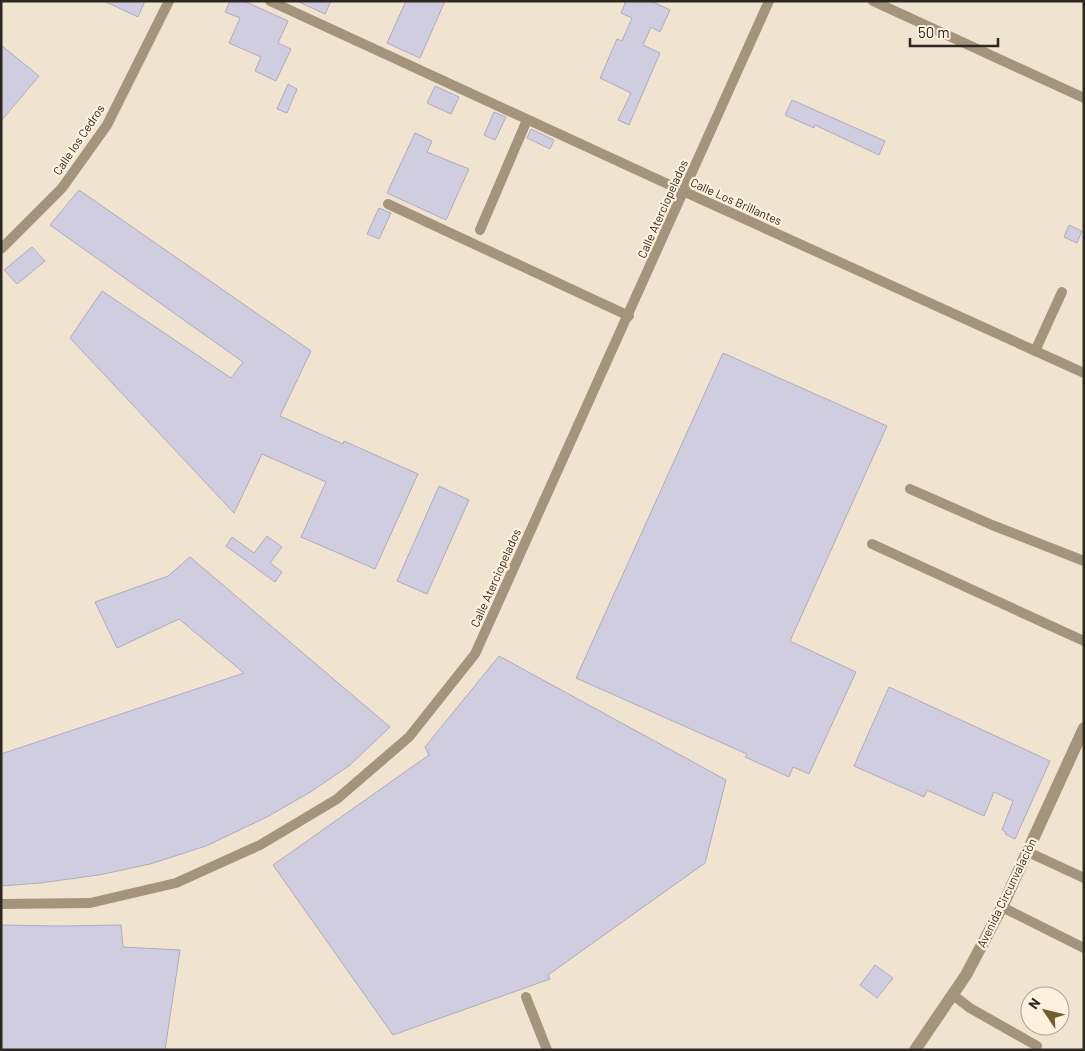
<svg xmlns="http://www.w3.org/2000/svg" width="1085" height="1051" font-family="Barlow,sans-serif">
	<rect width="100%" height="100%" fill="#f0e4d1"/>
	<!-- building -->
	<g fill="#d0cde1" stroke="#aeabbe">
		<path d="M 104,1 L 145,1 L 138,17 Z"/>
		<path d="M 230,1 L 244,1 L 288,21 L 278,43 L 291,49 L 276,81 L 255,71 L 261,57 L 229,43 L 240,18 L 225,12 Z"/>
		<path d="M 297,1 L 331,1 L 325,14 Z"/>
		<path d="M 406,1 L 445,1 L 420,58 L 387,43 Z"/>
		<path d="M 626,1 L 651,1 L 670,10 L 660,32 L 651,27 L 643,45 L 660,53 L 629,125 L 618,120 L 631,93 L 600,78 L 617,39 L 622,41 L 632,18 L 621,13 Z"/>
		<path d="M 1,45 L 39,76 L 1,121 Z"/>
		<path d="M 288,84 L 297,89 L 287,113 L 277,109 Z"/>
		<path d="M 435,86 L 459,97 L 451,114 L 427,103 Z"/>
		<path d="M 792,100 L 885,141 L 879,155 L 815,125 L 814,128 L 785,115 Z"/>
		<path d="M 494,112 L 506,117 L 495,140 L 484,135 Z"/>
		<path d="M 531,129 L 554,140 L 550,149 L 527,138 Z"/>
		<path d="M 415,133 L 432,141 L 427,152 L 469,169 L 446,220 L 387,193 Z"/>
		<path d="M 79,190 L 311,351 L 280,416 L 343,444 L 344,441 L 418,474 L 375,569 L 301,537 L 326,482 L 262,454 L 234,513 L 70,338 L 102,291 L 231,378 L 243,362 L 50,225 Z"/>
		<path d="M 379,208 L 391,213 L 379,239 L 367,234 Z"/>
		<path d="M 1069,225 L 1082,231 L 1077,243 L 1064,237 Z"/>
		<path d="M 32,247 L 45,261 L 17,284 L 4,270 Z"/>
		<path d="M 723,353 L 887,426 L 790,641 L 856,672 L 809,774 L 793,767 L 789,777 L 745,757 L 747,754 L 576,678 Z"/>
		<path d="M 439,486 L 469,500 L 427,594 L 397,581 Z"/>
		<path d="M 267,536 L 282,547 L 270,563 L 282,572 L 275,582 L 226,546 L 232,537 L 254,553 Z"/>
		<path d="M 190,557 L 390,727 L 350,765 L 312,791 L 267,817 L 206,846 L 150,864 L 99,875 L 40,883 L 1,886 L 1,754 L 244,673 L 179,619 L 117,648 L 95,602 L 168,576 Z"/>
		<path d="M 499,656 L 726,780 L 705,863 L 548,975 L 550,979 L 393,1035 L 273,865 L 429,755 L 425,747 Z"/>
		<path d="M 889,687 L 1050,761 L 1015,839 L 1005,834 L 1006,832 L 1002,830 L 1013,801 L 994,792 L 984,816 L 927,790 L 924,797 L 854,766 Z"/>
		<path d="M 1,925 L 58,926 L 121,925 L 123,947 L 180,950 L 165,1050 L 1,1050 Z"/>
		<path d="M 875,965 L 893,978 L 877,998 L 860,985 Z"/>
	</g>
	<g fill="none" stroke-linecap="round" stroke-linejoin="round">
		<!-- minor -->
		<g stroke="#a4947c" stroke-width="10">
			<path d="M 270,1 L 685,192 L 1084,373"/>
			<path d="M 873,1 L 1084,98"/>
			<path d="M 388,204 L 629,316"/>
			<path d="M 480,230 L 527,120"/>
			<path d="M 1,249 L 62,188 L 107,125 L 169,1"/>
			<path d="M 1035,351 L 1062,292"/>
			<path d="M 910,489 L 992,525 L 1084,561"/>
			<path d="M 872,544 L 1084,641"/>
			<path d="M 1028,852 L 1084,878"/>
			<path d="M 1,904 L 90,903 L 176,883 L 260,845 L 337,799 L 409,737 L 475,654 L 769,1"/>
			<path d="M 1002,907 L 1084,948"/>
			<path d="M 953,995 L 970,1008 L 1037,1046"/>
			<path d="M 526,997 L 547,1050"/>
		</g>
		<!-- tertiary -->
		<path stroke="#a4947c" stroke-width="12" d="M 915,1050 L 966,975 L 1002,907 L 1084,728"/>
	</g>
	<g text-anchor="middle" stroke-width="4.5" stroke-linejoin="round" paint-order="stroke">
		<!-- street labels -->
		<g font-size="12" fill="#2c2821" stroke="#fdf1de">
			<text transform="translate(79 140) rotate(-56)" y="4">Calle los Cedros</text>
			<text transform="translate(736 202) rotate(24)" y="4">Calle Los Brillantes</text>
			<text transform="translate(663 209) rotate(-66)" y="4">Calle Aterciopelados</text>
			<text transform="translate(496 578) rotate(-66)" y="4">Calle Aterciopelados</text>
			<text transform="translate(1007 893) rotate(-64)" y="4">Avenida Circunvalación</text>
		</g>
	</g>
	<!-- border -->
	<rect width="1085" height="1051" fill="none" stroke="#2c2821" stroke-width="5"/>
	<!-- north arrow -->
	<g transform="translate(1045 1011) rotate(305)"><circle r="24" fill="#fdf1de" stroke="#a9a192"/>
	<path d="M0-4L9 19L0 12L-9 19Z" fill="#725d2c"/>
	<text y="-8" font-size="14" font-weight="bold" text-anchor="middle" fill="#2c2821">N</text>
	</g>
	<!-- scale -->
	<path d="M910 38v8h88v-8" fill="none" stroke="#2c2821" stroke-width="2.5"/>
	<text x="918" y="38" font-size="15" fill="#2c2821" stroke="#fdf1de" stroke-width="4" paint-order="stroke">50 m</text>
</svg>
